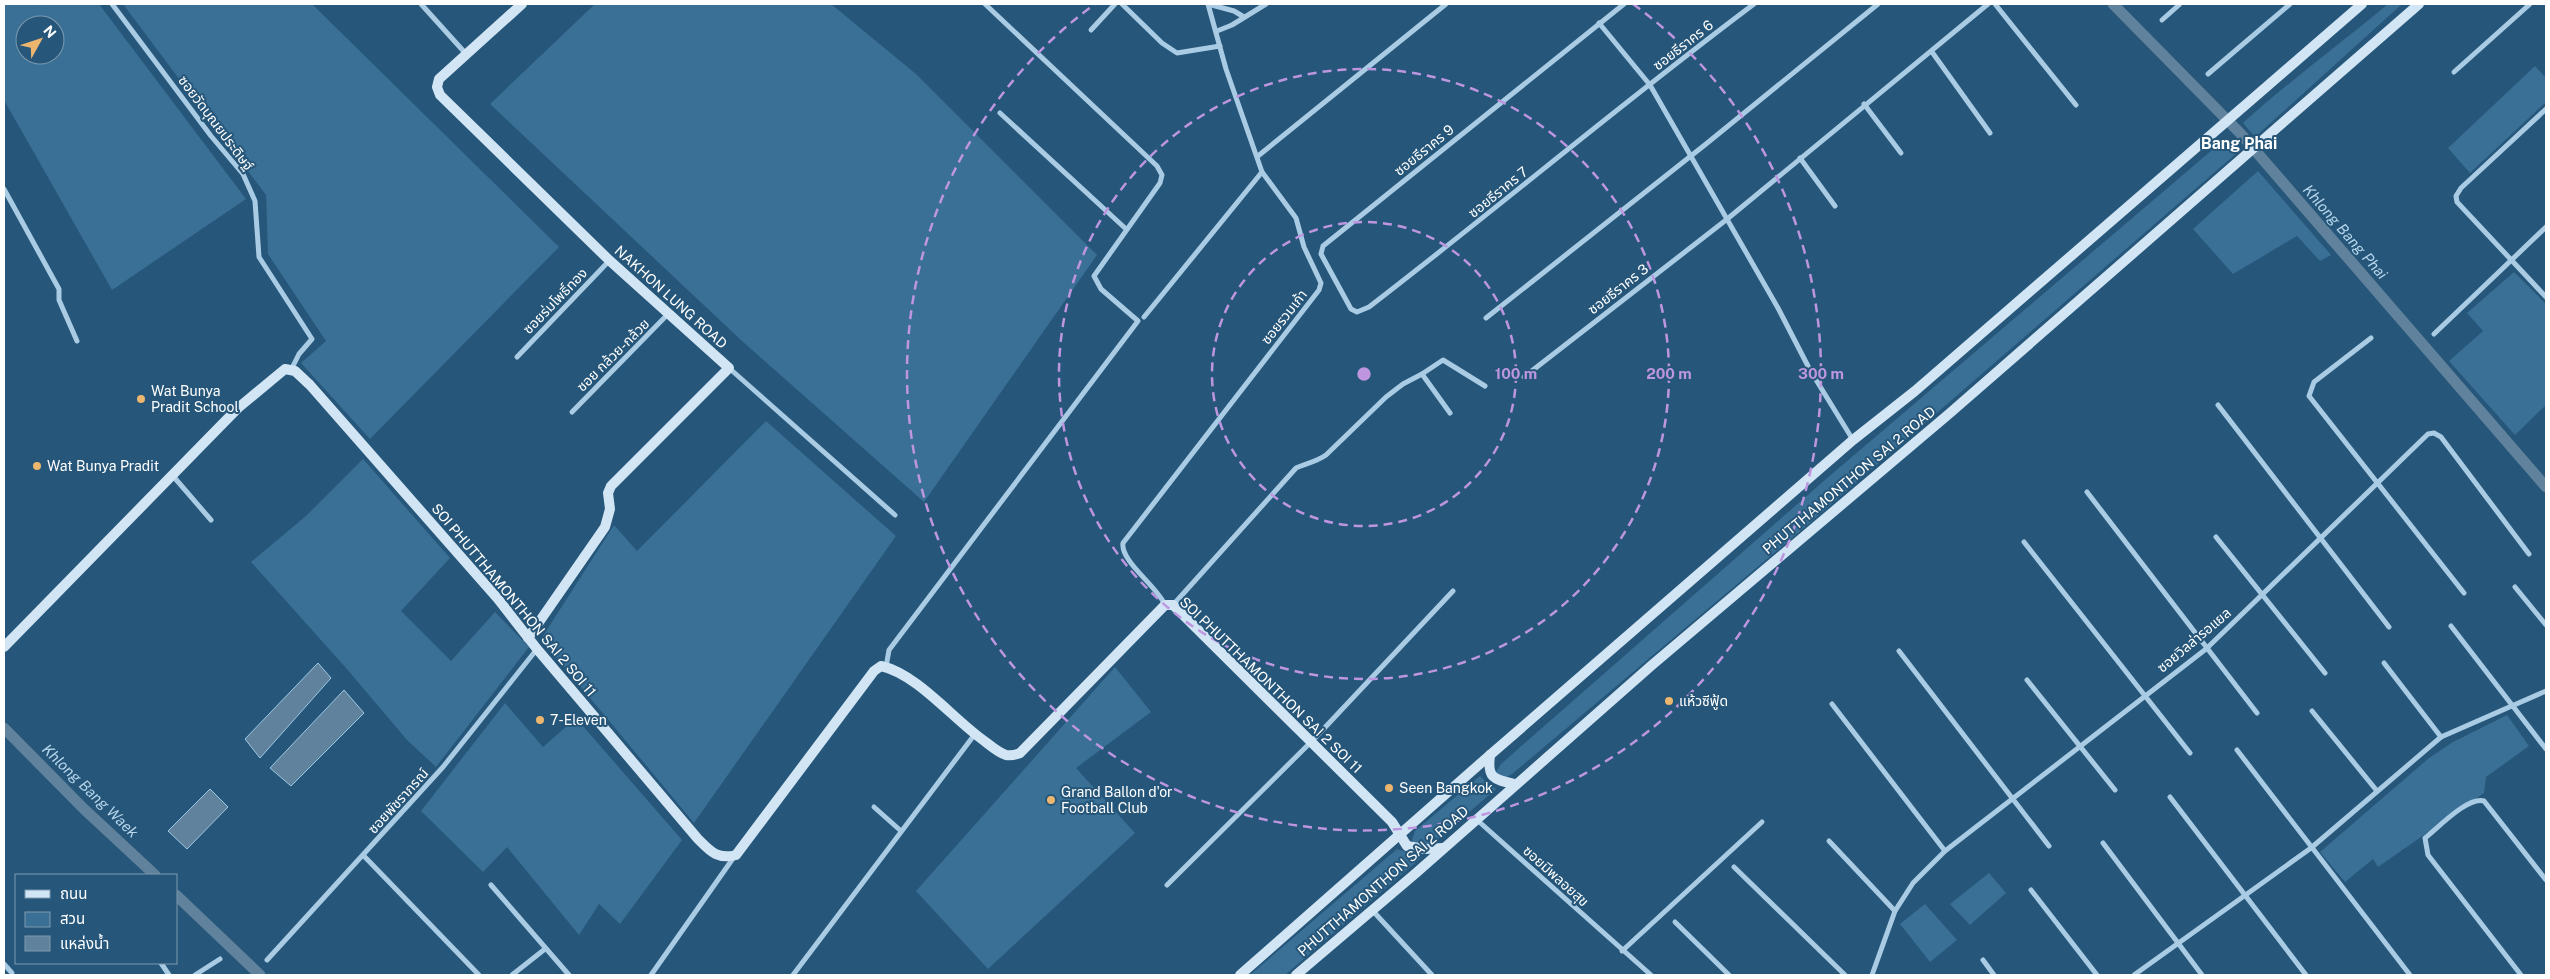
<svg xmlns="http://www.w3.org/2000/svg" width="2550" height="979" font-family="'Public Sans','Noto Sans Thai',sans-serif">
	<rect width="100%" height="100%" fill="#265679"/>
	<!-- green -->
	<g fill="#3a7096" fill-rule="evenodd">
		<path d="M 4,4 L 99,4 L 246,199 L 112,290 L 4,100 ZM 25,25 L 55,25 L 55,55 L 25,55 Z"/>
		<path d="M 123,4 L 312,4 L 559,247 L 370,439 L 301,363 L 326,341 L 268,254 L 266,195 Z"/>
		<path d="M 595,4 L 831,4 L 916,74 L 1097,255 L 924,502 L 742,341 L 490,104 Z"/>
		<path d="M 2388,4 L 2402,4 L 2255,137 L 2243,123 C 2289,81 2340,44 2388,4 Z"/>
		<path d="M 2535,66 L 2546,78 L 2546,102 L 2470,173 L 2448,148 Z"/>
		<path d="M 2225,139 L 2238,152 L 1805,527 L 1512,774 L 1505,778 L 1497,776 L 1496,772 L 1501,764 L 1826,479 Z"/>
		<path d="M 2258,171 L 2331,255 L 2320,261 L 2297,236 L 2233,274 L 2193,229 Z"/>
		<path d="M 2514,272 L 2546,304 L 2546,405 L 2515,435 L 2449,361 L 2483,331 L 2467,313 Z"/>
		<path d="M 766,421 L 896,536 L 694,823 L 541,639 L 614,525 L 637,551 Z"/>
		<path d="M 363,459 L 450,558 L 401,611 L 451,661 L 495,612 L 529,647 L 436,767 L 407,740 L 346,668 L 251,562 L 306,516 Z"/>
		<path d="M 1115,667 L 1151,712 L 1076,768 L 1135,833 L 988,969 L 916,891 Z"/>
		<path d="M 505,703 L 543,747 L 576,718 L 682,840 L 620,924 L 599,904 L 579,935 L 507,847 L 483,872 L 421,811 Z"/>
		<path d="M 2507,715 L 2529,746 L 2486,777 L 2484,793 L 2378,867 L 2373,859 L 2345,882 L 2320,852 L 2429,758 L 2453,742 Z"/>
		<path d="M 1480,776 L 1488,784 L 1496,789 L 1431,845 L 1416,845 L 1412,840 L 1415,831 Z"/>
		<path d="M 1397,849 L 1422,857 L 1285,975 L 1250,975 Z"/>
		<path d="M 1989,873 L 2006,893 L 1970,925 L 1950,904 Z"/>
		<path d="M 1925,904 L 1957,940 L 1930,962 L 1900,924 Z"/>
	</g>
	<!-- water -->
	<g fill="#60829c" stroke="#9dc8e4">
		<path d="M 318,663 L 331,678 L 260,758 L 245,739 Z"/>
		<path d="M 344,690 L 364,713 L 291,786 L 270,768 Z"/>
		<path d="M 210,789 L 228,807 L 187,849 L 168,831 Z"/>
	</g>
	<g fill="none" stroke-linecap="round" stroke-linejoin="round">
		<!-- canal -->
		<g stroke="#60829c" stroke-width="11">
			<path d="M 2113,4 L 2240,133 L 2546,487"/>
			<path d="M 4,728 L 84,809 L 155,875"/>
			<path d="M 176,895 L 260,975"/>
		</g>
		<!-- street -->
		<g stroke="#a9cbe3" stroke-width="5">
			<path d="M 112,4 L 211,136 L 243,174 L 255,201 L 259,257 L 312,339 L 299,354 L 291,370"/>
			<path d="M 421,4 L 467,55"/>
			<path d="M 1122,4 L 1162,43 L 1177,53 L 1220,46"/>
			<path d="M 1208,4 L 1234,11 L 1244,17"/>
			<path d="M 1624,4 L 1323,246 L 1321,254 L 1351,309 L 1357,312 L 1369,307 C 1499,207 1623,102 1754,4"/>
			<path d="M 1995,4 L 2076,105"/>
			<path d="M 2162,20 L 2180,4"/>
			<path d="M 1599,23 L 1650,85 L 1778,308 L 1810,370 L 1853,440"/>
			<path d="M 1091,30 L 1115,4"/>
			<path d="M 1217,31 L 1232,25 L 1266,4"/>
			<path d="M 1932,52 L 1990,133"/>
			<path d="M 2454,72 L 2530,4"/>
			<path d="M 2208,74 L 2290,4"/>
			<path d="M 1864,104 L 1901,153"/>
			<path d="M 2546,109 L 2461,188 L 2456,196 L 2457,202 L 2546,297"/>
			<path d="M 1000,113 L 1126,229"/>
			<path d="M 1258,156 L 1446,4"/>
			<path d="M 1800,158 L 1835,206"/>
			<path d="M 4,189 L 54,280 L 59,289 L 59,300 L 77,341"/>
			<path d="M 1144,317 L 1262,172"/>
			<path d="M 1486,318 L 1706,144 L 1878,4"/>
			<path d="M 2434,334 L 2546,227"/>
			<path d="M 2371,338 L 2314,382 L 2309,396 L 2464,593"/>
			<path d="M 517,357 L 609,261"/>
			<path d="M 729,368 L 895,515"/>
			<path d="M 1422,374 L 1443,360 L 1485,386"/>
			<path d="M 1524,377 L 1726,220 L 1988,4"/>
			<path d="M 2218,405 L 2389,627"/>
			<path d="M 572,412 L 669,313"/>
			<path d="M 173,476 L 211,520"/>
			<path d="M 2087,492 L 2257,713"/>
			<path d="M 2216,537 L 2325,673"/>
			<path d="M 2024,542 L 2190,753"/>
			<path d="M 2515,587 L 2546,625"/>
			<path d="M 1165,605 C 1157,586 1120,561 1123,543 L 1319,290 L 1321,283 L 1304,247 L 1296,218 L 1262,172 L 1226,69 L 1208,4"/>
			<path d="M 1173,605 L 1296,468 C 1307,463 1316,462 1326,455 L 1386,397 L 1403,384 L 1422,374 L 1450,413"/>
			<path d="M 2451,626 L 2546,749"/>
			<path d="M 1899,651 L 2049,846"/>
			<path d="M 2384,663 L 2441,737"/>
			<path d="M 886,667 L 889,650 L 1138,321 L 1101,289 L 1094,276 L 1160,183 L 1162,175 L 1157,166 L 985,4"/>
			<path d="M 2027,680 L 2115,790"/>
			<path d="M 1832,704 L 1945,851"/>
			<path d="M 2312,711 L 2377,791"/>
			<path d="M 2237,750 L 2410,975"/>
			<path d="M 2170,797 L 2306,975"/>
			<path d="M 874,807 L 901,831"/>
			<path d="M 1476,819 L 1651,975"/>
			<path d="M 1829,841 L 1895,911"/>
			<path d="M 2103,843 L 2202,975"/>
			<path d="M 363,855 L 479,975"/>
			<path d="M 1734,867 L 1845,975"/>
			<path d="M 491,885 L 569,975"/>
			<path d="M 1167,885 L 1316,737 L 1453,591"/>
			<path d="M 2031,890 L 2097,975"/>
			<path d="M 1372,910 L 1432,975"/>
			<path d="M 1675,922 L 1729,975"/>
			<path d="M 1622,951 L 1762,822"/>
			<path d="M 267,960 L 443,767 L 537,649"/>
			<path d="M 1983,960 L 1994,975"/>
			<path d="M 161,963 L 169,975"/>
			<path d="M 4,964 L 12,973"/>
			<path d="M 195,975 L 220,959"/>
			<path d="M 512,975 L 545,949"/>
			<path d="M 651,975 L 734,857"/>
			<path d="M 793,975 L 975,734"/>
			<path d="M 1872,975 L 1895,911 L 1913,883 L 1945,851 L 2206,649 L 2428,434 L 2434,433 L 2441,437 L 2529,554"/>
			<path d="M 2134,975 L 2311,848 L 2441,737 L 2546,691"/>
			<path d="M 2521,975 L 2428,855 L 2425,838 C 2438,828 2468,796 2484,801 L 2546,880"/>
		</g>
		<!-- secondary -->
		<g stroke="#d1e5f4" stroke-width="10">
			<path d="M 522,4 L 439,79 L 437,87 L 440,95 L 609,260 L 729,368 L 611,486 L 608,493 L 610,509 L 605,527 L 528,638"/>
			<path d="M 4,647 L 238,408 L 285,369 L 295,371 L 310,385 L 498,599 L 537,649 L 698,839 C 710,851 717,860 736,855 L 874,671 L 881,666 C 917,674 952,718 983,740 C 990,745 997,752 1006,755 C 1011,756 1015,755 1020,753 L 1165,605 L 1173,605 L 1392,822 L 1407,846 L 1425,849 L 1443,848"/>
			<path d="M 1490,755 C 1487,778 1493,779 1514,784"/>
			<path d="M 1240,975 L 1490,755 L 1853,440 L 1915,391 L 2362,4"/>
			<path d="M 1296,975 L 1416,873 L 1652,665 L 1950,413 L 2419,4"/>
		</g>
	</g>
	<!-- distance rings -->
	<g fill="none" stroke="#bd96df" stroke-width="2.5" stroke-dasharray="9 6">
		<circle cx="1364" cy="374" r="152"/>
		<circle cx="1364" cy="374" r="305"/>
		<path d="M1633 4A457 457 0 1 1 1095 4"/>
	</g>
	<!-- markers -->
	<g fill="#ecb66e" stroke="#265679" stroke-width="2">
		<circle cx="141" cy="399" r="5"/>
		<circle cx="37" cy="466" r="5"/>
		<circle cx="1669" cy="701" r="5"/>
		<circle cx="540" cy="720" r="5"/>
		<circle cx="1389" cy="788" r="5"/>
		<circle cx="1051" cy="800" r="5"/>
	</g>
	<g text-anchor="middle" stroke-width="4" stroke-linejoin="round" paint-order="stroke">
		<!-- street labels -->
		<g font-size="14" fill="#fff" stroke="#265679">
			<text transform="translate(1683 45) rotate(-38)" y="5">ซอยธีราคร 6</text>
			<text transform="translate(216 123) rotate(53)" y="5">ซอยวัดบุณยประดิษฐ์</text>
			<text transform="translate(1424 150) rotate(-39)" y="5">ซอยธีราคร 9</text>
			<text transform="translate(1498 192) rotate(-39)" y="5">ซอยธีราคร 7</text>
			<text transform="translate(1618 289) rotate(-38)" y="5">ซอยธีราคร 3</text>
			<text transform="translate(671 297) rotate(42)" y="5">NAKHON LUNG ROAD</text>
			<text transform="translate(555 301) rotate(-46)" y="5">ซอยร่มโพธิ์ทอง</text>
			<text transform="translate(1284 317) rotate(-52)" y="5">ซอยรวมเก้า</text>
			<text transform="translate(613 355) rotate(-45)" y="5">ซอย กล้วย-กล้วย</text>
			<text transform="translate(1849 480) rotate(-40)" y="5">PHUTTHAMONTHON SAI 2 ROAD</text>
			<text transform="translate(514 600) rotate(50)" y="5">SOI PHUTTHAMONTHON SAI 2 SOI 11</text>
			<text transform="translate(2194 640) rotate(-40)" y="5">ซอยวิลล่ารอแยล</text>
			<text transform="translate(1271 685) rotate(44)" y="5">SOI PHUTTHAMONTHON SAI 2 SOI 11</text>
			<text transform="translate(398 801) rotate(-48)" y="5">ซอยพัชราภรณ์</text>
			<text transform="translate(1556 876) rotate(42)" y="5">ซอยมีพลอยสุข</text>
			<text transform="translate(1383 881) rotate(-41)" y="5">PHUTTHAMONTHON SAI 2 ROAD</text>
		</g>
		<!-- poi labels -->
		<g font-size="14" fill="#fff" stroke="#265679" text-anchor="start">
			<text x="151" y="396">Wat Bunya<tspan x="151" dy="16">Pradit School</tspan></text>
			<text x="47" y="471">Wat Bunya Pradit</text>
			<text x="1679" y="706">แห้วซีฟู้ด</text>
			<text x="550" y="725">7-Eleven</text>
			<text x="1399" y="793">Seen Bangkok</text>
			<text x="1061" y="797">Grand Ballon d'or<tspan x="1061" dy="16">Football Club</tspan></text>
		</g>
		<!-- water labels -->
		<g font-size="15" font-style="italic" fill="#b4d5eb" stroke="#265679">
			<text transform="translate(2345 232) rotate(49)" y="5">Khlong Bang Phai</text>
			<text transform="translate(90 791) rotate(44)" y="5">Khlong Bang Waek</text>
		</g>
		<!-- quarter labels -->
		<g font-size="16" font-weight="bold" fill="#fff" stroke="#265679">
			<text x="2239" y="149">Bang Phai</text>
		</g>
	</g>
	<circle cx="1364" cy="374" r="8" fill="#bd96df" stroke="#265679" stroke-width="2.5"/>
	<g font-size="15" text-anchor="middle" font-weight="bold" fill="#bd96df" stroke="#265679" stroke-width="4" stroke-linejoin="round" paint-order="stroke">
		<text x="1516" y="379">100 m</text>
		<text x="1669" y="379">200 m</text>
		<text x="1821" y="379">300 m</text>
	</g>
	<!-- border -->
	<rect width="2550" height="979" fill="none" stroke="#ffffff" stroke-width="10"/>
	<!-- legend -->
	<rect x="15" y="874" width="162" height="90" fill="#265679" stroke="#7d9aaf"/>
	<rect x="25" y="890" width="25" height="8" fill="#d1e5f4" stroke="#7d9aaf"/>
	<text x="60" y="899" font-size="15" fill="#ffffff">ถนน</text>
	<rect x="25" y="912" width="25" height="15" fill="#3a7096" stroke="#7d9aaf"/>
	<text x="60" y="924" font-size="15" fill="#ffffff">สวน</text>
	<rect x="25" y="936" width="25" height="15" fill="#60829c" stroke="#7d9aaf"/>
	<text x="60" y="949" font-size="15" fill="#ffffff">แหล่งน้ำ</text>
	<!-- north arrow -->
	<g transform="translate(40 40) rotate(50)"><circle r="24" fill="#265679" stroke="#7d9aaf"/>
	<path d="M0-4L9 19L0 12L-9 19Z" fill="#ecb66e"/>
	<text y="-8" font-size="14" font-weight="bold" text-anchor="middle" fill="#ffffff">N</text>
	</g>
</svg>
